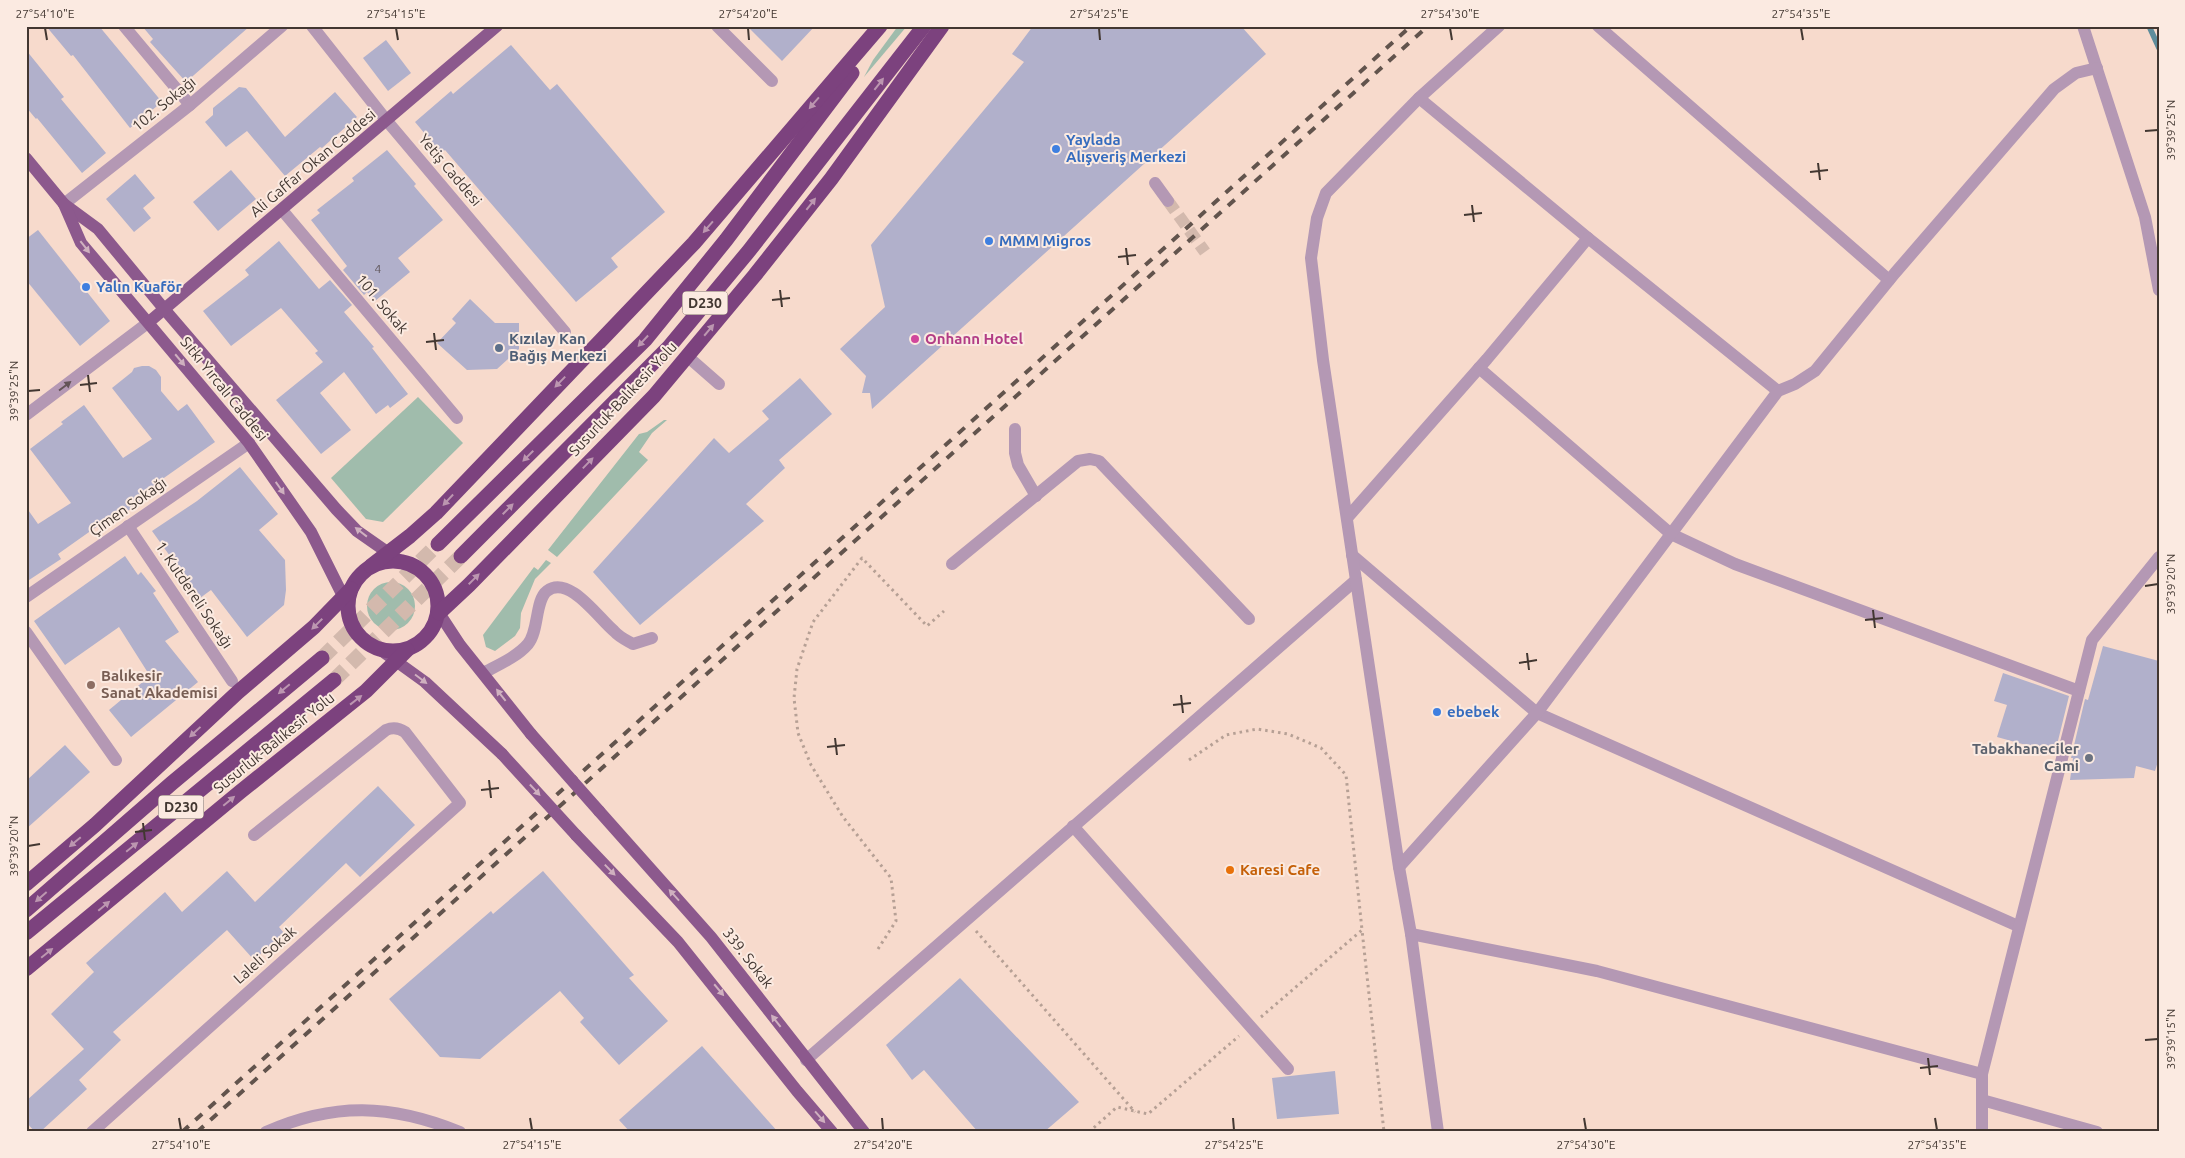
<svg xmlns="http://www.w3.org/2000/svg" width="2185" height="1158" font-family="Ubuntu,sans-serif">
	<rect width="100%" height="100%" fill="#f7dacc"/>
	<!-- green -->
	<g fill="#a0bcac">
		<path d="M 898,26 L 907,26 L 864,77 L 873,60 Z"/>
		<path d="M 418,397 L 463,443 L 383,522 L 366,519 L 331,478 Z"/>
		<path d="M 664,420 L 667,420 L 652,433 L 639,452 L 648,460 L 557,557 L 548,550 L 639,434 L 647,432 Z"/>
		<path d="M 546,560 L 551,563 L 535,579 L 521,613 L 520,628 L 515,636 L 495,651 L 486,647 L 483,635 L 534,567 L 538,570 Z"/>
		<circle cx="391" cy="606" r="24"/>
	</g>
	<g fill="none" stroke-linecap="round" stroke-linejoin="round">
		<!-- stream -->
		<path stroke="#5e8d9c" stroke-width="5.5" d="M 2149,26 L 2159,48"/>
	</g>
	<!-- building -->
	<g fill="#b1b0cb">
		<path d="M 46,26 L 99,26 L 162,102 L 130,128 L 73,55 L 71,56 Z"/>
		<path d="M 142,26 L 250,26 L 186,82 L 150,42 L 153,39 Z"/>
		<path d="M 747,26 L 815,26 L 782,61 Z"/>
		<path d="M 1033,26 L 1241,26 L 1266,54 L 872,409 L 870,393 L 862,393 L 866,376 L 840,349 L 885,307 L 871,245 L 1024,62 L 1012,54 Z"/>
		<path d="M 386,40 L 411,73 L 388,91 L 363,58 Z"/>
		<path d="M 511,45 L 550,90 L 557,84 L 665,212 L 611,258 L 618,267 L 576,302 L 445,150 L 441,153 L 415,122 L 451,91 L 453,94 Z"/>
		<path d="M 26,50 L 64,97 L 61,99 L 106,153 L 82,173 L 37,118 L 36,119 L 26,107 Z"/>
		<path d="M 239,87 L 246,88 L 285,137 L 335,92 L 357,117 L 322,148 L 320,147 L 285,176 L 247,131 L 226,147 L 205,122 L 213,115 L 213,108 Z"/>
		<path d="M 387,150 L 416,184 L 414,186 L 443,220 L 398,258 L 410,272 L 375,301 L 367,292 L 364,295 L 343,270 L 347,266 L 311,220 L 320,213 L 317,210 L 354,181 L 352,178 Z"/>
		<path d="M 231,170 L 256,199 L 218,231 L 193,202 Z"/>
		<path d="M 135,174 L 155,198 L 143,208 L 151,218 L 134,232 L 106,199 Z"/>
		<path d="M 38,230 L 110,321 L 80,346 L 26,280 L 26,239 Z"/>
		<path d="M 279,241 L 319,289 L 330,280 L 352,305 L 344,312 L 374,347 L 372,348 L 408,394 L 390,408 L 388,405 L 376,414 L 344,372 L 320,393 L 351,430 L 321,454 L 276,400 L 323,362 L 315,353 L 318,351 L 281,308 L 231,346 L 203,311 L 249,275 L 245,270 Z"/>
		<path d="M 470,299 L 495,323 L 519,323 L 519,349 L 497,369 L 467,370 L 437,343 L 456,323 L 452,319 Z"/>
		<path d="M 142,366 L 149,366 L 156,370 L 161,377 L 161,391 L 178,411 L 187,404 L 215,442 L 161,480 L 162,482 L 142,496 L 145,500 L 101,528 L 99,525 L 58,554 L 61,559 L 26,582 L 26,507 L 38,524 L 71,503 L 30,449 L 63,424 L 61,422 L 84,405 L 123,458 L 152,439 L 112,388 L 132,372 L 134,368 Z"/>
		<path d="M 800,378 L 832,414 L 779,460 L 785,468 L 746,504 L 764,521 L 640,625 L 593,572 L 714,438 L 729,453 L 769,419 L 762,411 Z"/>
		<path d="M 240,467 L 278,514 L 259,530 L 285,560 L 286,590 L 284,605 L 247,637 L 211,590 L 200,598 L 152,531 L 197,501 Z"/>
		<path d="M 125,556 L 138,575 L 141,572 L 156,591 L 153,593 L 179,632 L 165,641 L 198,682 L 131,737 L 109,710 L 150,676 L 119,627 L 65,665 L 34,621 Z"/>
		<path d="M 2103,646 L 2159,661 L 2159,758 L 2155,771 L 2136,766 L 2134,778 L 2070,780 L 2073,758 L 2071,758 L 2085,699 L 2088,700 Z"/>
		<path d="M 2003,673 L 2069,696 L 2055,753 L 1997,737 L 2007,705 L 1994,701 Z"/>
		<path d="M 65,745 L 90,772 L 26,829 L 26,781 Z"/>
		<path d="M 378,786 L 415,825 L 360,877 L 346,863 L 279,927 L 284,933 L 254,960 L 227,930 L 113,1032 L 121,1040 L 79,1080 L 87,1089 L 40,1132 L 35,1132 L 26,1122 L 26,1101 L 84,1049 L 51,1014 L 94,972 L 86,963 L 165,892 L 182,912 L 227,871 L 255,902 Z"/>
		<path d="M 543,871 L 634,975 L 629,978 L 668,1021 L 619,1065 L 580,1022 L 584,1018 L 560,991 L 480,1059 L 440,1057 L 389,999 L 491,911 L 493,914 Z"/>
		<path d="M 960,978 L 1079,1102 L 1044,1132 L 978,1132 L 924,1070 L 912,1080 L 886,1045 Z"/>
		<path d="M 702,1046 L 778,1132 L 630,1132 L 619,1120 Z"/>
		<path d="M 1335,1071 L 1339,1114 L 1277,1119 L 1272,1078 Z"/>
	</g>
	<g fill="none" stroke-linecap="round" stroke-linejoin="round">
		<!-- minor-tunnel -->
		<path stroke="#d3b9ad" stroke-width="12" stroke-dasharray="12 6" stroke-linecap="butt" d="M 1168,201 L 1205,252"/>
		<!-- highway-tunnel -->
		<g stroke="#d3b9ad" stroke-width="15" stroke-dasharray="15 8" stroke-linecap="butt">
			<path d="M 322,658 L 438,544"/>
			<path d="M 334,680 L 461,556"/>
		</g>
		<!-- path -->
		<g stroke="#b6a095" stroke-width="3" stroke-dasharray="2.5 4" stroke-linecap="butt">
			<path d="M 1189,760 L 1226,735 L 1257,729 L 1288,734 L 1321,748 L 1346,775 L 1362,930"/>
			<path d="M 976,931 L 1135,1112"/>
			<path d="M 878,949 L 896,921 L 891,878 L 843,817 L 811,765 L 798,733 L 794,698 L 797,669 L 813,622 L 862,558 L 927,626 L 944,611"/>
			<path d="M 1261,1017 L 1362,930 L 1384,1132"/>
			<path d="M 1089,1132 L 1117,1107 L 1148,1114 L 1239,1036"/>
		</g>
		<!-- minor -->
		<g stroke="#b498b4" stroke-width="12">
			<path d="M 124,26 L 190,105"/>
			<path d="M 312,26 L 387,121 L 565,332"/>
			<path d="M 717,26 L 772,81"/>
			<path d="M 1598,26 L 1889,280"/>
			<path d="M 2083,26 L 2145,217 L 2159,290"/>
			<path d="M 1419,98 L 1588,238 L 1778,391"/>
			<path d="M 1155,183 L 1168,201"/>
			<path d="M 64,204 L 190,105 L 282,26"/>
			<path d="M 282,210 L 457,418"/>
			<path d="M 687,356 L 719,384"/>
			<path d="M 1479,368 L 1671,534 L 1735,564 L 2079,691"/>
			<path d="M 26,415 L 149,322"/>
			<path d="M 1015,429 L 1015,453 L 1018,465 L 1036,496"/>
			<path d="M 1347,518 L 1487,359 L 1588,238"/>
			<path d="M 128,526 L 232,681"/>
			<path d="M 1352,555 L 1537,713 L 2018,926"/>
			<path d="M 952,564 L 1078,461 L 1090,459 L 1099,461 L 1249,619"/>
			<path d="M 26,597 L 249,443"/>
			<path d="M 26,632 L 116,760"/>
			<path d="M 483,673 C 498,665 517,657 528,644 C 539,631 535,600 547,591 C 569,574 599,619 614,631 C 619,637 626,640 633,644 L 652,638"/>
			<path d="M 1073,826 L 1288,1069"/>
			<path d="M 1399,867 L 1537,713 L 1778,391 L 1795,384 L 1815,371 L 1895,273 L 2054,89 L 2076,73 L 2097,68"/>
			<path d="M 1411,934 L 1597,971 L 1982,1074"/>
			<path d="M 806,1060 L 1356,580"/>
			<path d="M 1982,1100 L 2097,1132"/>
			<path d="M 92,1132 L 460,803 L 405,732 C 399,728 393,727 386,730 L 254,835"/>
			<path d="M 266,1132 C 334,1102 391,1104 460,1132"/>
			<path d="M 1438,1132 L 1411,934 L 1399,867 L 1323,360 L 1311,258 L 1317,218 L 1326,193 L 1419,98 L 1499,26"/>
			<path d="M 1982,1132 L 1982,1074 L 2092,640 L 2159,557"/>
		</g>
		<!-- major -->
		<g stroke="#8c598d" stroke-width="12">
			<path d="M 26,158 L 64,204 L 98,229 L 165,310 L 336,509 L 357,531 L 400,561"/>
			<path d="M 64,204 L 81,243 L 249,443 L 311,532 L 347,604"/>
			<path d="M 149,322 L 497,26"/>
			<path d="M 439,613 L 460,645 L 531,734"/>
			<path d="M 382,651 L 425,682 L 502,754"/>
			<path d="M 599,811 L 711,937 L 864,1132"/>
			<path d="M 576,835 L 678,942 L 797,1091 L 832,1132"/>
		</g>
		<!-- highway -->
		<g stroke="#7c427e" stroke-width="15">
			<path d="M 438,544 L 645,340 L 726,240 L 852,73"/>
			<path d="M 461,556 L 669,347 L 748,252 L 924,26"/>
			<circle cx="393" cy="606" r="45"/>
			<path d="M 371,566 L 410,536 L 436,513 L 694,243 L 880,26"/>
			<path d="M 439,613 L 469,585 L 654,396 L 755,275 L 831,179 L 942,26"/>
			<path d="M 26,884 L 95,825 L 238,692 L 314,627 L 351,589"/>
			<path d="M 26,910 L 172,783 L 322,658"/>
			<path d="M 26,933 L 334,680"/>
			<path d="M 26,969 L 240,792 L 366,691 L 407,650"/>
		</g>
		<!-- rail -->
		<g stroke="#62544d" stroke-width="4" stroke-dasharray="9 9" stroke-linecap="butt">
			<path d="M 182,1132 L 1411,26"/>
			<path d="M 197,1132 L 1428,26"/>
		</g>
		<!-- major-bridge -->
		<g stroke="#8c598d" stroke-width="12">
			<path d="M 531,734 L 599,811"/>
			<path d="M 502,754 L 576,835"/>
		</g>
	</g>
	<!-- one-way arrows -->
	<defs><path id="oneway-solid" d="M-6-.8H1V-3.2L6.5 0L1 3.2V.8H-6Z" transform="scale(1.25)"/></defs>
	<g fill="#bc96b0">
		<use href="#oneway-solid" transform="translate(879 84) rotate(-52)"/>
		<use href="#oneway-solid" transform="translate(814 103) rotate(131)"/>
		<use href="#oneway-solid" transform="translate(811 204) rotate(-52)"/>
		<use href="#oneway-solid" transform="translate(708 227) rotate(131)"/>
		<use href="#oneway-solid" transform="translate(709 330) rotate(-50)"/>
		<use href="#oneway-solid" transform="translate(643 341) rotate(133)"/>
		<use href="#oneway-solid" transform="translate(560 382) rotate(134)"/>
		<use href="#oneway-solid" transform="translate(528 456) rotate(135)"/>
		<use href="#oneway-solid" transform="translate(588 463) rotate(-46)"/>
		<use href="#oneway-solid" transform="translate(448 500) rotate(133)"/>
		<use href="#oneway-solid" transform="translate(508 509) rotate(-45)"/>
		<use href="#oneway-solid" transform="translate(474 579) rotate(-45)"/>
		<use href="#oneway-solid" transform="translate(317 624) rotate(135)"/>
		<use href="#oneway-solid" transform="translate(284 689) rotate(140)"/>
		<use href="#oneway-solid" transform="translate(356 700) rotate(-38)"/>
		<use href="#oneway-solid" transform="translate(195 732) rotate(137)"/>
		<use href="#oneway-solid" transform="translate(229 801) rotate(-40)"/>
		<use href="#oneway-solid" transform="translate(75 842) rotate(140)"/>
		<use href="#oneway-solid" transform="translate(132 847) rotate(-39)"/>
		<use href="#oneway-solid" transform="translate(41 897) rotate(139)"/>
		<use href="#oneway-solid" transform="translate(104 906) rotate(-40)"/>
		<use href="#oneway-solid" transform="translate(47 953) rotate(-39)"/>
	</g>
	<g fill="#cfb0bf">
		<use href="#oneway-solid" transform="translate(85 247) rotate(52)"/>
		<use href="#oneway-solid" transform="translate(180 360) rotate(50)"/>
		<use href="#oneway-solid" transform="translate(280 488) rotate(55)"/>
		<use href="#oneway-solid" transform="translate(361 532) rotate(-142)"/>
		<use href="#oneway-solid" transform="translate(421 679) rotate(37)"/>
		<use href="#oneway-solid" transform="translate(501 695) rotate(-128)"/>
		<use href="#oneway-solid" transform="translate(535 790) rotate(47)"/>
		<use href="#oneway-solid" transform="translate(610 870) rotate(46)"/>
		<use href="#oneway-solid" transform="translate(674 895) rotate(-132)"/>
		<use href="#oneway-solid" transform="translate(719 990) rotate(50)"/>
		<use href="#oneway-solid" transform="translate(776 1021) rotate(-128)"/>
		<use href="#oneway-solid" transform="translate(820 1117) rotate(49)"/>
	</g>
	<use fill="#645458" href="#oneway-solid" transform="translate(65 386) rotate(-37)"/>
	<!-- ticks -->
	<path fill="none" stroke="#423731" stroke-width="2" d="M 45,28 L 47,40M 396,28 L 398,40M 748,28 L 749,40M 1099,28 L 1100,40M 1450,28 L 1452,40M 1801,28 L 1803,40M 2145,131 L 2158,130M 1818,163 L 1820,180M 1810,172 L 1828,170M 1472,205 L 1474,222M 1464,215 L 1482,213M 1126,248 L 1128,265M 1118,257 L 1136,255M 780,290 L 782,307M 772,300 L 790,298M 434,333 L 436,350M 426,342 L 444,340M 88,375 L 90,392M 80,385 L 97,383M 28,391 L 40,390M 2145,586 L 2158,584M 1873,610 L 1875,628M 1865,620 L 1883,618M 1527,653 L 1529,670M 1519,663 L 1537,660M 1181,695 L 1183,713M 1173,705 L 1191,703M 835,738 L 837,755M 827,747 L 845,745M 489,780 L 491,798M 481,790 L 499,788M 143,823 L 145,840M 135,832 L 152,830M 28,846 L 40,844M 2145,1040 L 2158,1039M 1928,1058 L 1930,1075M 1920,1068 L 1938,1066M 179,1118 L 181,1130M 530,1118 L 532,1130M 882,1118 L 883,1130M 1233,1118 L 1234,1130M 1584,1118 L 1586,1130M 1935,1118 L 1937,1130"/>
	<!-- markers -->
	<g fill="#3f7fe0" stroke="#fbeae1" stroke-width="2">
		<circle cx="1056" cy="149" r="5"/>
		<circle cx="989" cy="241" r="5"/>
		<circle cx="86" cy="287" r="5"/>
		<circle cx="1437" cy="712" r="5"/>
	</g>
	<circle fill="#d1479c" stroke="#fbeae1" stroke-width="2" cx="915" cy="339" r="5"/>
	<circle fill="#5c6f8a" stroke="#fbeae1" stroke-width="2" cx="499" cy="348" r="5"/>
	<circle fill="#8d6e63" stroke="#fbeae1" stroke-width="2" cx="91" cy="685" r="5"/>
	<circle fill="#6b7280" stroke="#fbeae1" stroke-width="2" cx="2089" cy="758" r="5"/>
	<circle fill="#e8710a" stroke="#fbeae1" stroke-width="2" cx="1230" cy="870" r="5"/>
	<g text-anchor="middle" stroke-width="4" stroke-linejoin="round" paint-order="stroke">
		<!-- number labels -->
		<g font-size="12" fill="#5e5558">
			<text x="378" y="273">4</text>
		</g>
		<!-- shield labels -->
		<g fill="#fbeae1" stroke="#7a6d66" stroke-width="1">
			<rect x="682.5" y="291.5" width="45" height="23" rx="4"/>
			<rect x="158.5" y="795.5" width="45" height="23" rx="4"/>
		</g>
		<g font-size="14" font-weight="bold" fill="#423731">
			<text x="705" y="308">D230</text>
			<text x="181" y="812">D230</text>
		</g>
		<!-- street labels -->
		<g font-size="15" fill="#423731" stroke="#fbeae1">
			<text transform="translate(164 104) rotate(-39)" y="5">102. Sokağı</text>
			<text transform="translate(313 163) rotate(-40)" y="5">Ali Gaffar Okan Caddesi</text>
			<text transform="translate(450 170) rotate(50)" y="5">Yetiş Caddesi</text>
			<text transform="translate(382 304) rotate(50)" y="5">101. Sokak</text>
			<text transform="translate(224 389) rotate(51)" y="5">Sıtkı Yırcalı Caddesi</text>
			<text transform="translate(623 399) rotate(-47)" y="5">Susurluk-Balıkesir Yolu</text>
			<text transform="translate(128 507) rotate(-35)" y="5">Çimen Sokağı</text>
			<text transform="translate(194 595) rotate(56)" y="5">1. Kutdereli Sokağı</text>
			<text transform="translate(274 743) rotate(-39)" y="5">Susurluk-Balıkesir Yolu</text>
			<text transform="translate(265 955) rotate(-42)" y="5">Laleli Sokak</text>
			<text transform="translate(748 958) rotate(52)" y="5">339. Sokak</text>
		</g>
		<!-- shop labels -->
		<g font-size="15" font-weight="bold" fill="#366cbe" stroke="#fbeae1" text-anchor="start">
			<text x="1066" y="145">Yaylada<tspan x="1066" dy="17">Alışveriş Merkezi</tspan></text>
			<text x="999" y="246">MMM Migros</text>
			<text x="96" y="292">Yalın Kuaför</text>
			<text x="1447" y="717">ebebek</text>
		</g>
		<!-- service labels -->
		<g font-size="15" font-weight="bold" fill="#4e5e75" stroke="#fbeae1" text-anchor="start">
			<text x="509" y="344">Kızılay Kan<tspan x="509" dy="17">Bağış Merkezi</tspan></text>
		</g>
		<!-- hotel labels -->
		<g font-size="15" font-weight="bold" fill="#b23c85" stroke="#fbeae1" text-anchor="start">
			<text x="925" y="344">Onhann Hotel</text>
		</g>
		<!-- education labels -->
		<g font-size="15" font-weight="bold" fill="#785e54" stroke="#fbeae1" text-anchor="start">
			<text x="101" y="681">Balıkesir<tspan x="101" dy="17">Sanat Akademisi</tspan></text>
		</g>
		<!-- worship labels -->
		<g font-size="15" font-weight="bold" fill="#5b616d" stroke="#fbeae1" text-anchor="end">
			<text x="2079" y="754">Tabakhaneciler<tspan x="2079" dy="17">Cami</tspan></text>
		</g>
		<!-- food labels -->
		<g font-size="15" font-weight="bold" fill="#c56008" stroke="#fbeae1" text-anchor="start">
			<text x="1240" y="875">Karesi Cafe</text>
		</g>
	</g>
	<!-- border -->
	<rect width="2185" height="1158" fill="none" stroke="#fbeae1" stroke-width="55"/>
	<rect x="28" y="28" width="2130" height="1102" fill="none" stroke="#423731" stroke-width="2"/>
	<g font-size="12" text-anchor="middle" fill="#423731">
		<text x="45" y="18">27°54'10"E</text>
		<text x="396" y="18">27°54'15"E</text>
		<text x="748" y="18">27°54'20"E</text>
		<text x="1099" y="18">27°54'25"E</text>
		<text x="1450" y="18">27°54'30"E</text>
		<text x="1801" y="18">27°54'35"E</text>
		<text transform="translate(2171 130) rotate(-90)" y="4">39°39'25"N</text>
		<text transform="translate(14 391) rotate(-90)" y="4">39°39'25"N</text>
		<text transform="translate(2171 584) rotate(-90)" y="4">39°39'20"N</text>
		<text transform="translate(14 846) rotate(-90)" y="4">39°39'20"N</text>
		<text transform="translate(2171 1039) rotate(-90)" y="4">39°39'15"N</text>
		<text x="181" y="1149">27°54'10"E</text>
		<text x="532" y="1149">27°54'15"E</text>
		<text x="883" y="1149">27°54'20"E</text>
		<text x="1234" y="1149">27°54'25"E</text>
		<text x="1586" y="1149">27°54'30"E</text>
		<text x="1937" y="1149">27°54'35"E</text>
	</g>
</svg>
